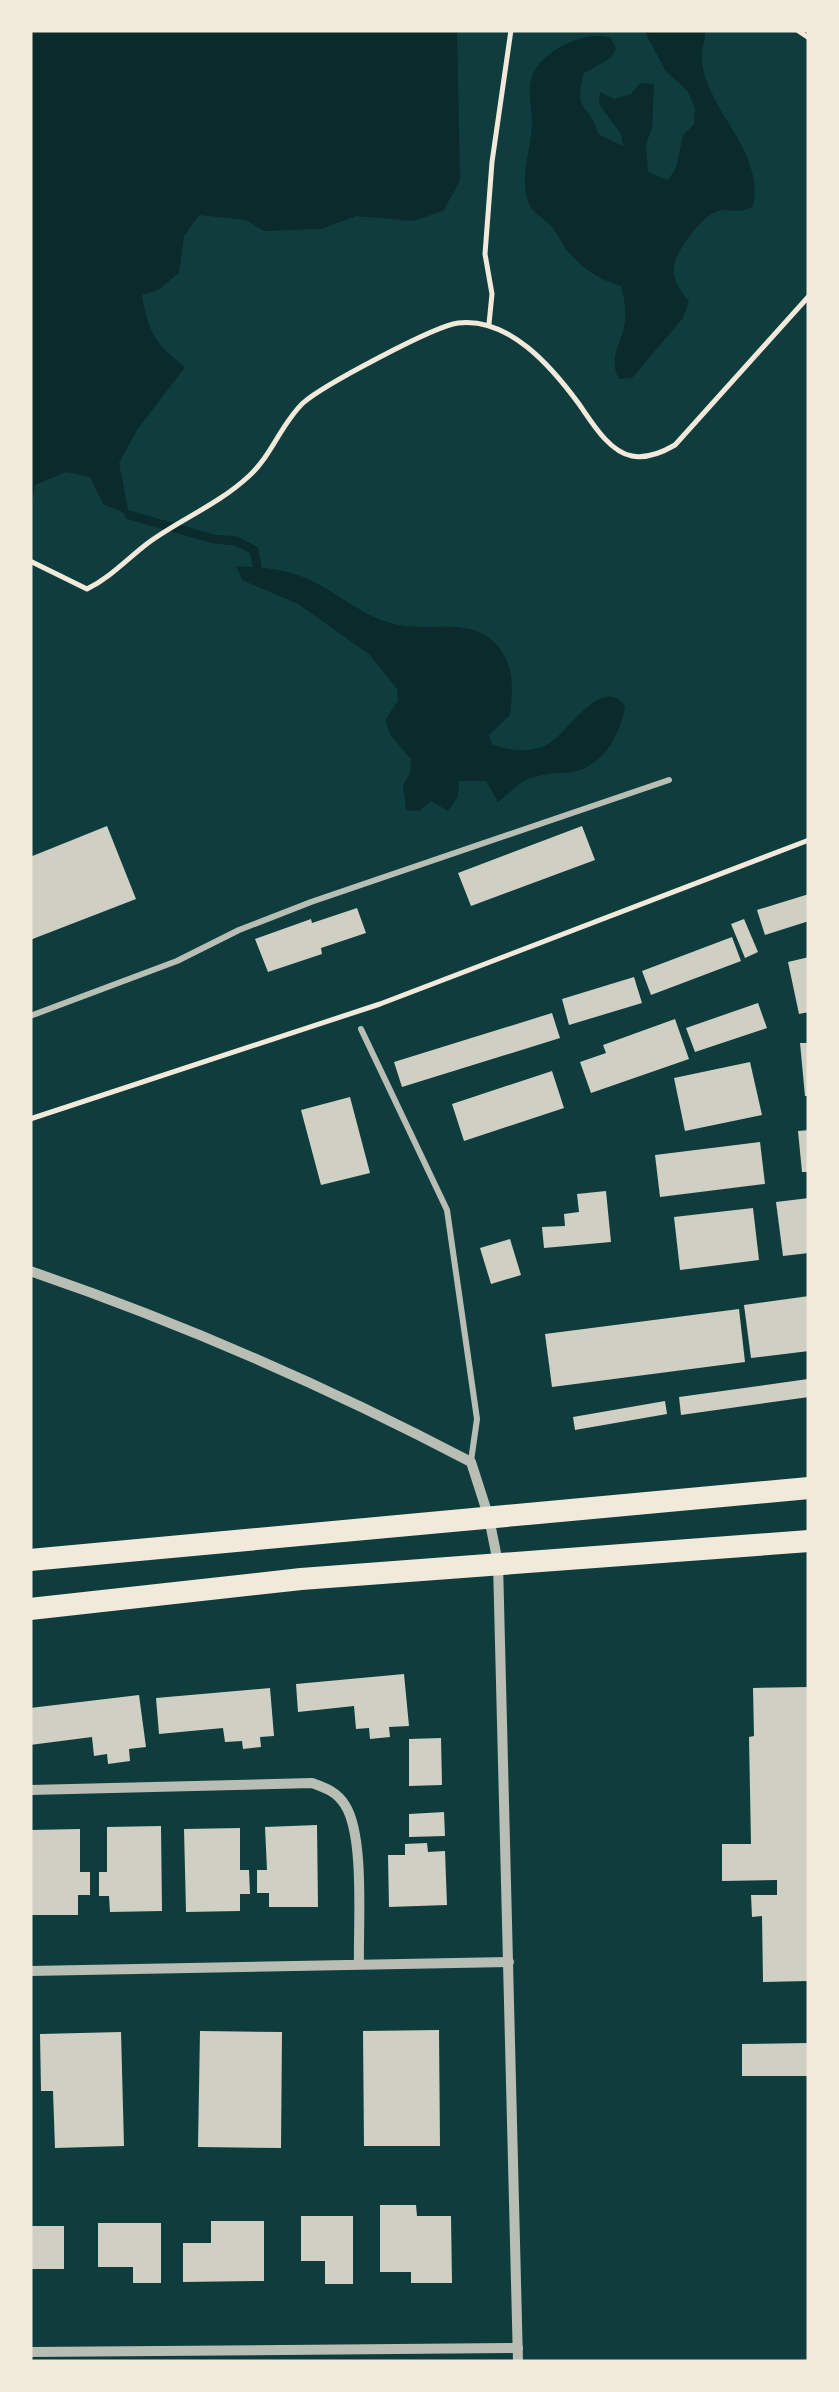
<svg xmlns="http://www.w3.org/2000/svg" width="839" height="2392" font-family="Commissioner,sans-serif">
	<rect width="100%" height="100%" fill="#0f3d3e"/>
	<!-- water -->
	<g fill="#0a2a2b">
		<path d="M 30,30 L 457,30 L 460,181 L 443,211 L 413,221 L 356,216 L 321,229 L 264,231 L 246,220 L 199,215 L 184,236 L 179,273 L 158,290 L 142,295 C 148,332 155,344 185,367 L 137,430 L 119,463 L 129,515 L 103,504 L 90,477 L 66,472 L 35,485 L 30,514 Z"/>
		<path d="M 644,30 L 706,30 C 704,44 700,55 703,69 C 714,117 764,154 753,206 C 737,216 729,207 716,212 C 706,216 698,225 692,233 C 672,259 665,274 689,301 L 683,318 L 632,378 L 619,379 C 607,356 623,343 625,321 C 626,309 624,297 621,286 C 600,280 579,267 565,248 C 560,240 555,229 548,223 C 539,214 532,213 528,201 C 519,177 531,150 532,125 C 533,110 527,96 531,80 C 537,52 585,29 611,38 L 616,49 L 611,58 L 584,73 C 572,115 591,103 598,134 L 623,146 L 621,134 L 599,104 L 600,92 L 614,99 L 631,94 L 640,83 L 654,84 L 652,128 L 646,144 L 648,172 L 668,180 L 676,168 L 683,135 L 694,124 L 695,108 L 688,92 L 665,70 Z"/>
		<path d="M 236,566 C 260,568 280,568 303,577 C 336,590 364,619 399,625 C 430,631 470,617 495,643 C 515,665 513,687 510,715 L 489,735 L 492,744 C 508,751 532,753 548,744 C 569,733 601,674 625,706 C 621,734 603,767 572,772 C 557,774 538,773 524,781 C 515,786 507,796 498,802 L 486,781 L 459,781 L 458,796 L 448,811 L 431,801 L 419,811 L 406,810 L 403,786 L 410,773 L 411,759 L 391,736 L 385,720 L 398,701 L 397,689 L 370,655 L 298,604 L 242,580 Z"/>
	</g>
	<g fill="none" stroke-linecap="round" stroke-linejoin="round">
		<!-- stream -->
		<path stroke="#0a2a2b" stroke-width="9" d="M 129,515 L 214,539 L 236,541 L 254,550 L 257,566"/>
	</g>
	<!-- building -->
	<g fill="#cfcfc3">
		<path d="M 107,826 L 136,899 L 30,940 L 30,857 Z"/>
		<path d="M 582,826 L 595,860 L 471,906 L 458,873 Z"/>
		<path d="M 809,894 L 809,921 L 765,935 L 757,910 Z"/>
		<path d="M 357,908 L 366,933 L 321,948 L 322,954 L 268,972 L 255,939 L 311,919 L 312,923 Z"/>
		<path d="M 744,919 L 758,952 L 745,958 L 731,924 Z"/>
		<path d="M 732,937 L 741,961 L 651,995 L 642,971 Z"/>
		<path d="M 809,957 L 809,1012 L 799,1014 L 788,962 Z"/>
		<path d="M 634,977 L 642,1003 L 569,1025 L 562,999 Z"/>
		<path d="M 758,1003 L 767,1028 L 695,1052 L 686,1028 Z"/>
		<path d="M 552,1013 L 560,1038 L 402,1087 L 394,1062 Z"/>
		<path d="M 675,1019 L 689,1059 L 591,1093 L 580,1062 L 606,1053 L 603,1045 Z"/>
		<path d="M 800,1043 L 809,1043 L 809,1096 L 805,1096 Z"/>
		<path d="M 750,1062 L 762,1115 L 685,1131 L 674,1078 Z"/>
		<path d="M 552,1071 L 564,1108 L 464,1141 L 452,1104 Z"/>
		<path d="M 350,1097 L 370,1173 L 321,1185 L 301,1110 Z"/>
		<path d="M 809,1130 L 809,1172 L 802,1172 L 798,1131 Z"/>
		<path d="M 760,1142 L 765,1184 L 660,1197 L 655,1155 Z"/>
		<path d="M 606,1191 L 611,1242 L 544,1248 L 542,1227 L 565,1226 L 564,1214 L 579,1212 L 577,1194 Z"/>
		<path d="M 809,1198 L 809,1253 L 783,1256 L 776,1202 Z"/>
		<path d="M 753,1208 L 759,1260 L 680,1270 L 674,1217 Z"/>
		<path d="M 510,1239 L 521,1275 L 491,1284 L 480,1248 Z"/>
		<path d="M 809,1296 L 809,1351 L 751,1358 L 744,1305 Z"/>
		<path d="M 739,1309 L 745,1362 L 552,1387 L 545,1334 Z"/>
		<path d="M 808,1379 L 809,1397 L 681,1415 L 679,1397 Z"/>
		<path d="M 665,1401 L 667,1414 L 575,1430 L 573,1417 Z"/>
		<path d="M 404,1674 L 409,1726 L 389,1727 L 390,1737 L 370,1739 L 369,1728 L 356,1729 L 354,1706 L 298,1712 L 296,1684 Z"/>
		<path d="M 809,1687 L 809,1981 L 763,1982 L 762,1916 L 752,1917 L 751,1895 L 777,1895 L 777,1880 L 722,1881 L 722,1844 L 751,1844 L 749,1737 L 754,1736 L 753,1688 Z"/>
		<path d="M 270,1688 L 274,1736 L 260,1737 L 261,1747 L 243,1749 L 242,1741 L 225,1742 L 223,1728 L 159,1734 L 156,1698 Z"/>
		<path d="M 139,1695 L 146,1747 L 129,1749 L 130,1761 L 108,1764 L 107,1754 L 94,1756 L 92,1737 L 30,1745 L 30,1708 Z"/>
		<path d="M 441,1738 L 442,1785 L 409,1786 L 409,1739 Z"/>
		<path d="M 444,1812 L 445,1836 L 409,1837 L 409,1814 Z"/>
		<path d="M 317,1825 L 318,1907 L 269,1907 L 269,1893 L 257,1893 L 257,1870 L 267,1870 L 265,1827 Z"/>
		<path d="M 161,1826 L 162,1911 L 110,1912 L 109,1896 L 99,1896 L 99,1872 L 107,1872 L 107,1827 Z"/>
		<path d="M 240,1828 L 240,1870 L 249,1870 L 250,1894 L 240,1894 L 240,1911 L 186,1912 L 184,1829 Z"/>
		<path d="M 80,1829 L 80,1872 L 90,1872 L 90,1895 L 78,1895 L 78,1915 L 30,1915 L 30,1830 Z"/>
		<path d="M 427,1843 L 428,1852 L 445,1851 L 447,1905 L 389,1907 L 388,1855 L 405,1855 L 405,1844 Z"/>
		<path d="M 439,2030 L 440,2146 L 364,2146 L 363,2031 Z"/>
		<path d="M 200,2031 L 282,2032 L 281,2148 L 198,2147 Z"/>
		<path d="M 121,2032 L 124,2146 L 55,2148 L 53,2091 L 41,2091 L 40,2034 Z"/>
		<path d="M 809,2043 L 809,2076 L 742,2076 L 742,2044 Z"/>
		<path d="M 380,2205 L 416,2205 L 417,2216 L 451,2216 L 452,2283 L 411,2283 L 411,2272 L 380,2272 Z"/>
		<path d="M 301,2216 L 353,2216 L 353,2284 L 325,2284 L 325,2261 L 301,2261 Z"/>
		<path d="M 211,2221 L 264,2221 L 264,2281 L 183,2282 L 183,2243 L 211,2243 Z"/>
		<path d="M 98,2223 L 161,2223 L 161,2283 L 133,2283 L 133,2267 L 98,2267 Z"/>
		<rect x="30" y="2226" width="34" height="43"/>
	</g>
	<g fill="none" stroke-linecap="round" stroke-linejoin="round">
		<!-- path -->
		<g stroke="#f1e9da" stroke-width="5">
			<path d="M 797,30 L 809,38"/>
			<path d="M 489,324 L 492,294 L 485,254 L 492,162 L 511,30"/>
			<path d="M 30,561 L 87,589 C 111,577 127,559 148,543 C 181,519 219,504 249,476 C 272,455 281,424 303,403 C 322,386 434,326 458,323 C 509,317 551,366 579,404 C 591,421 609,452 632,456 C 648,459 663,452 675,445 L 809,296"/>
			<path d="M 30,1119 L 380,1004 L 809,840"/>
		</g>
		<!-- service -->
		<g stroke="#b8beb3" stroke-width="6">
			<path d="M 30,1016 L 177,961 L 239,930 L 311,902 L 669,780"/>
			<path d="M 361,1029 L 447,1210 L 477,1419 L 471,1461"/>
		</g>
		<!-- minor -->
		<g stroke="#b8beb3" stroke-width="10">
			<path d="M 30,1271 C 182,1323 328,1387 471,1462 L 489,1518 L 498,1563 L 518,2362"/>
			<path d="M 30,1790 L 312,1783 C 326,1788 337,1792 345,1805 C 365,1836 358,1925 359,1964"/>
			<path d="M 30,1971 L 509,1962"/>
			<path d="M 30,2352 L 518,2348"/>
		</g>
		<!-- trunk -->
		<g stroke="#f1e9da" stroke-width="22">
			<path d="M 30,1560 L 809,1488"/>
			<path d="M 30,1609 L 301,1579 L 809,1541"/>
		</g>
	</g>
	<!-- border -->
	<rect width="839" height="2392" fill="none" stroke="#f1e9da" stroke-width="65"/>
</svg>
